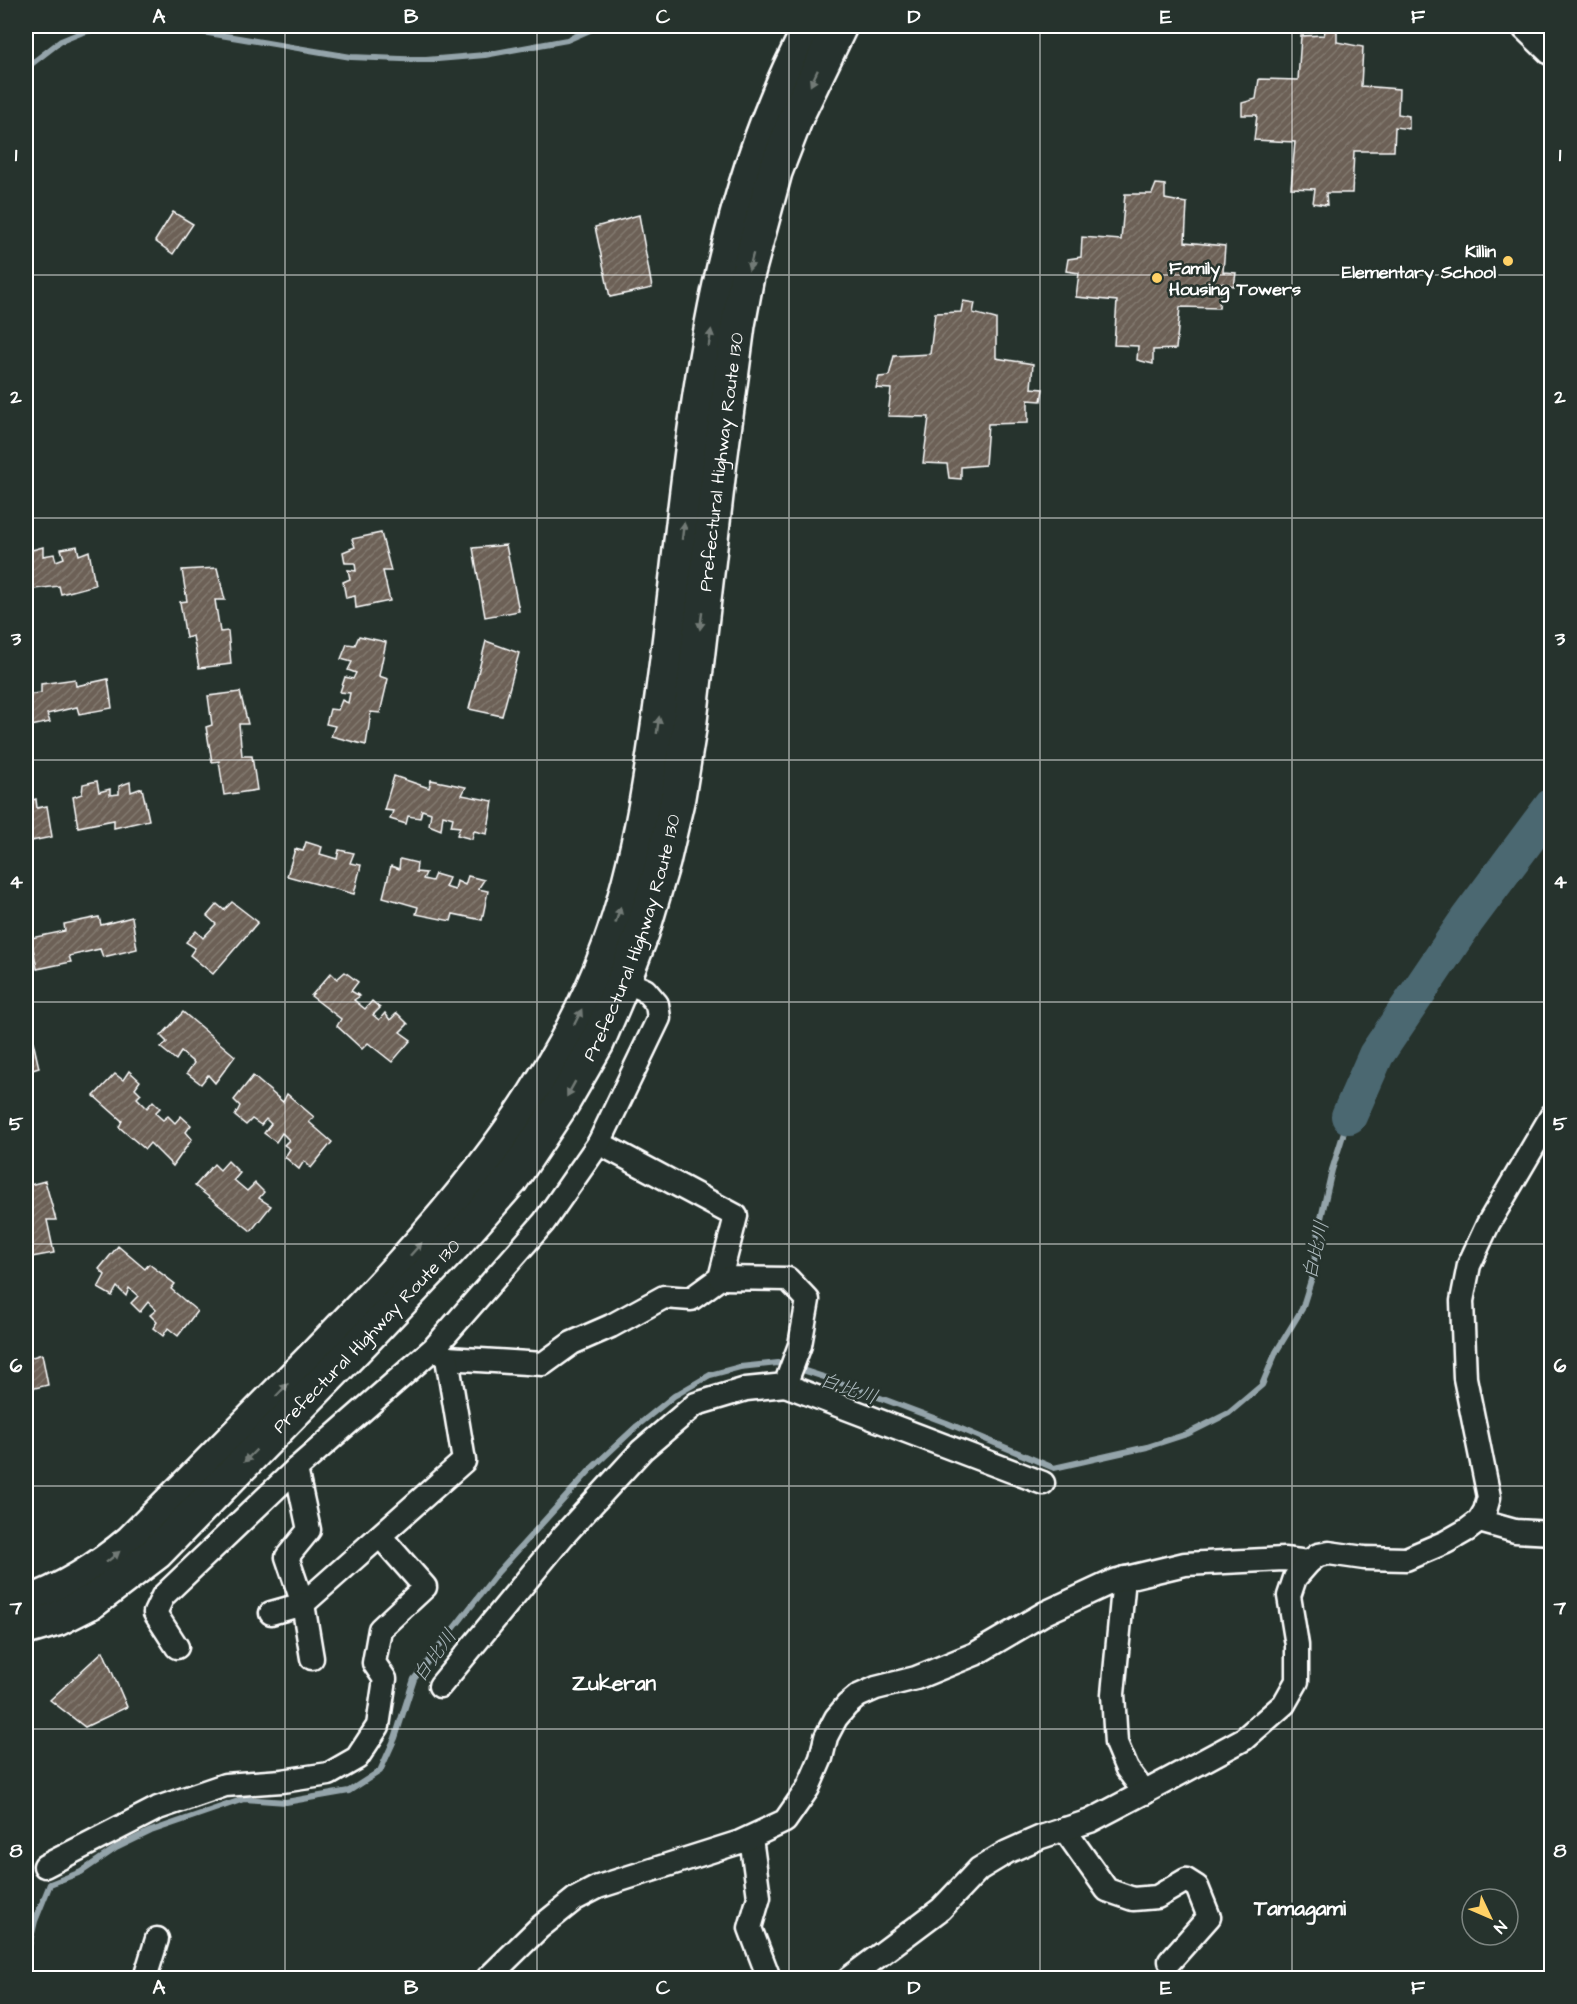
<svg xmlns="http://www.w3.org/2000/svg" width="1577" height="2004" font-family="'Architects Daughter','Klee One',sans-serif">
	<defs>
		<pattern id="building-hatch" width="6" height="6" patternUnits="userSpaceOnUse" patternTransform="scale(1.5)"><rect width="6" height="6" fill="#6c6157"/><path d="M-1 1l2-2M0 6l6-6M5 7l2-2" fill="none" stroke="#827970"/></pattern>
	</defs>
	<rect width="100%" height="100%" fill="#26332d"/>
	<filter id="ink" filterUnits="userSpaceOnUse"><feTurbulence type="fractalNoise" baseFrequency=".0167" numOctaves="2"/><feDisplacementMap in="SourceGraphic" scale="12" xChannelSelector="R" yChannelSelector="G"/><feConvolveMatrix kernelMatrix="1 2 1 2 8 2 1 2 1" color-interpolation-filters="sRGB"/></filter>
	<g filter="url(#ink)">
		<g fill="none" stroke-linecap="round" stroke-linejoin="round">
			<!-- stream -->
			<g stroke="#94a4aa" stroke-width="6">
				<path d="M 130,26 L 191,30 L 351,57 L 426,60 L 485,55 L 567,40 L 599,26"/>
				<path d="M 26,68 L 61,41 L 83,32 L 109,26"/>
				<path d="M 796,1368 L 830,1379 L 947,1423 L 1054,1468 L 1147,1447 L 1187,1434 L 1229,1413 L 1262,1385 L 1276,1352 L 1302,1309 L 1312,1277 L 1319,1227 L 1332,1170 L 1349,1116"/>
				<path d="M 26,1958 L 35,1921 L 50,1884 L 81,1872 L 116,1848 L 151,1831 L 244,1799 L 286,1802 L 349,1791 L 380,1771 L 395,1738 L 414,1679 L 498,1572 L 592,1468 L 637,1426 L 674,1396 L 710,1375 L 740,1367 L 778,1363 L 786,1365"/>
			</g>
			<!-- river -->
			<path stroke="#4c6771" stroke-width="36" d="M 1349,1116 L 1376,1055 L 1467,920 L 1552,806"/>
		</g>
		<!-- building -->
		<g fill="url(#building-hatch)" stroke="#fff" stroke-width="1.5">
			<path d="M 1326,26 L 1337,26 L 1337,42 L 1363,47 L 1361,86 L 1399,89 L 1398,114 L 1409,116 L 1409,129 L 1395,127 L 1394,151 L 1354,151 L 1352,193 L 1326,193 L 1327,205 L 1313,203 L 1315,189 L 1291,188 L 1295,142 L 1254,140 L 1257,115 L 1242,115 L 1242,103 L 1256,99 L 1259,79 L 1298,80 L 1301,36 L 1324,35 Z"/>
			<path d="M 1156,184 L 1165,185 L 1165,199 L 1187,203 L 1185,242 L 1225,246 L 1223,272 L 1236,273 L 1234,286 L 1221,283 L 1219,308 L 1180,307 L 1176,349 L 1153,350 L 1153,364 L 1137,360 L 1138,346 L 1114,345 L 1117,301 L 1076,297 L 1079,273 L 1066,271 L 1068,259 L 1081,257 L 1082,237 L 1121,240 L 1125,194 L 1152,194 Z"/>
			<path d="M 173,212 L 193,224 L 173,254 L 155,241 Z"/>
			<path d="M 639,215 L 652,288 L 610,297 L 595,227 Z"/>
			<path d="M 963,301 L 975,303 L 973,313 L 996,319 L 996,358 L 1033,364 L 1031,388 L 1043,389 L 1041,401 L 1028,400 L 1028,423 L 988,424 L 985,465 L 961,467 L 961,479 L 949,478 L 947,464 L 923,463 L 929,417 L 888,416 L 891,389 L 876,388 L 879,377 L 889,376 L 894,356 L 930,354 L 935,313 L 961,312 Z"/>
			<path d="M 381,533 L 391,571 L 383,571 L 390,601 L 356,608 L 355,596 L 346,598 L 343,582 L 350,579 L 348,570 L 356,571 L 355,563 L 345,563 L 343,552 L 355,547 L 352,539 Z"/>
			<path d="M 506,545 L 519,611 L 485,617 L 473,548 Z"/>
			<path d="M 77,546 L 79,555 L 89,551 L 95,585 L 61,594 L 59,586 L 26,590 L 26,560 L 28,560 L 28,551 L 43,547 L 43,556 L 54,554 L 56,561 L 64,558 L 61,549 Z"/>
			<path d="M 217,568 L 225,600 L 215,600 L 220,632 L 228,631 L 231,664 L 199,668 L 193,636 L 186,638 L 180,602 L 187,601 L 182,570 Z"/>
			<path d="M 359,636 L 386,642 L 379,676 L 388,679 L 380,713 L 371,712 L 366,745 L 331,736 L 335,726 L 326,724 L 330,709 L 338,710 L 342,700 L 348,703 L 350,693 L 340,692 L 345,677 L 353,679 L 356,673 L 348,670 L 352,662 L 341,659 L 347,644 L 355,645 Z"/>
			<path d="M 486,641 L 519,653 L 502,716 L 469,709 Z"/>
			<path d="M 75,679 L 76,686 L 108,679 L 112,708 L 79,714 L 77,707 L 47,714 L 50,722 L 26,727 L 26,695 L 41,693 L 41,684 Z"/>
			<path d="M 240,692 L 248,724 L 239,724 L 242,756 L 252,756 L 257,790 L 224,795 L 219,761 L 212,762 L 206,727 L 212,725 L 208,696 Z"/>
			<path d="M 394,776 L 429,788 L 431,780 L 466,787 L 462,795 L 493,801 L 487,834 L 474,831 L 472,839 L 457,835 L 460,827 L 451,826 L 453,818 L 443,815 L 441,830 L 429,825 L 431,813 L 422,810 L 420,818 L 408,816 L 406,824 L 390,819 L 393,811 L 384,810 Z"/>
			<path d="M 97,781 L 99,792 L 110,789 L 110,795 L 119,794 L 119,786 L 130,782 L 131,792 L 142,788 L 149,820 L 114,828 L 114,820 L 78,827 L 73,797 L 82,794 L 83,784 Z"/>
			<path d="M 36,799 L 37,808 L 47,806 L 52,837 L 26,842 L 26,802 Z"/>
			<path d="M 306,842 L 322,847 L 320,854 L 337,859 L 339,850 L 354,853 L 350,863 L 361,865 L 354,894 L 287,876 L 295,849 L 303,851 Z"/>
			<path d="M 400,859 L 417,863 L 416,872 L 426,873 L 423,879 L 432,881 L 435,874 L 449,878 L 445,887 L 455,890 L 457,881 L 465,885 L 468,876 L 484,880 L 478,889 L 488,891 L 482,920 L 453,914 L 451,921 L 416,914 L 418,907 L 383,897 L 391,866 L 399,869 Z"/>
			<path d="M 232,902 L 258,922 L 213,974 L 190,955 L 195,948 L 186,942 L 196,931 L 203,938 L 216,924 L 207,916 L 217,904 L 224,910 Z"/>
			<path d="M 99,917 L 101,925 L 132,917 L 137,949 L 103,957 L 100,949 L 69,956 L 71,962 L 37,969 L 31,938 L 65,931 L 64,924 Z"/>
			<path d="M 345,972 L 358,982 L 351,991 L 360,996 L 354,1000 L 365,1009 L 372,1001 L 380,1008 L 373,1015 L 379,1020 L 385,1013 L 390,1020 L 397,1013 L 408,1024 L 400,1032 L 411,1040 L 392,1062 L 368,1043 L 362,1049 L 337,1026 L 341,1019 L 311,996 L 331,973 L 337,979 Z"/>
			<path d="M 183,1012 L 235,1056 L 215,1083 L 208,1075 L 201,1084 L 187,1073 L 194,1063 L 181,1052 L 176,1060 L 161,1048 L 167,1042 L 161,1036 Z"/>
			<path d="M 32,1037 L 39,1068 L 26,1072 L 26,1038 Z"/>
			<path d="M 129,1071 L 140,1081 L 135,1088 L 141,1094 L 137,1098 L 147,1108 L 153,1101 L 160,1108 L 155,1113 L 163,1120 L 168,1116 L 175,1123 L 181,1116 L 191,1125 L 186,1132 L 192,1139 L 173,1166 L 150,1143 L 145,1149 L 119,1127 L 122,1121 L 94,1096 L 115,1074 L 123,1080 Z"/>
			<path d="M 253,1076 L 283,1102 L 287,1094 L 314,1117 L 309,1122 L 332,1142 L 311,1168 L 304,1161 L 299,1169 L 285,1157 L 290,1149 L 284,1145 L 289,1140 L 282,1133 L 276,1142 L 264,1133 L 271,1124 L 266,1119 L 261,1125 L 252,1119 L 246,1125 L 235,1116 L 240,1106 L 234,1100 Z"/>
			<path d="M 228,1161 L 240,1173 L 234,1180 L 247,1191 L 255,1183 L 264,1192 L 259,1198 L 271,1206 L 251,1231 L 195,1186 L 214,1164 L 220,1170 Z"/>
			<path d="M 45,1181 L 56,1220 L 47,1220 L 54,1253 L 26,1258 L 26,1186 Z"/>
			<path d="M 118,1246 L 145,1269 L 149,1264 L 175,1284 L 171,1289 L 197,1311 L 178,1336 L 168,1328 L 163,1336 L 153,1328 L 157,1322 L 150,1315 L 156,1310 L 148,1302 L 140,1312 L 131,1303 L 138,1296 L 129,1288 L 126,1296 L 117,1287 L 112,1296 L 98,1288 L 105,1275 L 99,1269 Z"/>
			<path d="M 42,1354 L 48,1385 L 26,1390 L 26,1359 Z"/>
			<path d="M 103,1651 L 127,1707 L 85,1727 L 50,1700 Z"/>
		</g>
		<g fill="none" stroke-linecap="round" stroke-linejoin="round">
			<!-- minor casing -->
			<g stroke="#fff" stroke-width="27">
				<g id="minor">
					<path d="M 447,1358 L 543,1364 L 572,1343 L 611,1326 L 664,1297 L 691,1299 L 720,1278 L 736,1216 L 599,1143"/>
					<path d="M 785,1385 L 1043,1483"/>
					<path d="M 296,1469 L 309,1530 L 287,1557 L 303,1604 L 464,1461 L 447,1358 L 435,1349"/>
					<path d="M 1479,1521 L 1515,1531 L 1552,1533"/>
					<path d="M 1124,1578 L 1113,1694 L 1116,1743 L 1127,1769 L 1145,1793"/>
					<path d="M 271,1613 L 303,1604 L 312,1658"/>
					<path d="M 177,1647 L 155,1613 L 163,1596 L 296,1469 L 434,1348 L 544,1222 L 599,1143 L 659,1018 L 657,1004 L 645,990 L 611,975"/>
					<path d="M 440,1686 L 563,1536 L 642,1450 L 696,1404 L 746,1389 L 785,1385 L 800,1345 L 808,1300 L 788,1279 L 720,1278"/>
					<path d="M 1064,1829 L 1107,1890 L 1133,1899 L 1157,1897 L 1186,1880 L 1197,1887 L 1209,1917 L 1170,1961"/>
					<path d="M 751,1838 L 759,1897 L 750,1928 L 769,1978"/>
					<path d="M 45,1866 L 158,1808 L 225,1785 L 282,1781 L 329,1774 L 357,1758 L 378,1726 L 385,1679 L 374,1663 L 380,1629 L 425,1587 L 380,1536"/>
					<path d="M 145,1978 L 157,1939"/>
					<path d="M 488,1978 L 539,1928 L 575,1899 L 598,1887 L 740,1842 L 785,1821 L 808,1788 L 821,1758 L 826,1737 L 836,1718 L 847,1705 L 858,1696 L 876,1688 L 916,1678 L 975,1654 L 1045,1613 L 1114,1581 L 1185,1564 L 1284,1559 L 1309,1562"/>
					<path d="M 849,1978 L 941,1909 L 979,1869 L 1007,1852 L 1041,1837 L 1090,1821 L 1168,1780 L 1244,1739 L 1284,1704 L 1297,1681 L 1297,1645 L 1289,1596 L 1295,1578 L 1309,1562 L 1318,1555 L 1329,1553 L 1364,1558 L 1406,1559 L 1446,1542 L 1467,1530 L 1479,1521 L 1485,1511 L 1489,1497 L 1465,1378 L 1462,1301 L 1469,1265 L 1488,1224 L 1552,1115"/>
				</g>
			</g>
			<!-- tertiary casing -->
			<g stroke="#fff" stroke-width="33">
				<path id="tertiary" d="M 1526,26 L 1552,51"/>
			</g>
			<!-- secondary casing -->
			<g stroke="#fff" stroke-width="38">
				<g id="secondary">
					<path d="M 26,1604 C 65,1590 100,1568 132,1541 C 193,1480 253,1419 314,1357 C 431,1237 550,1108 609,947 C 643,853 655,751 668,652 C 694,440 708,218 811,26"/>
					<path id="s1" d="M 26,1628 L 57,1619 L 93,1601 L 156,1553 L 363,1341 L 453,1246 L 511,1180 L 563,1102 L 597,1043 L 624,980 L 642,933 L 663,862 L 678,797 L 689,729 L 720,461 L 738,325 L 747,276 L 775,172 L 797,115 L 840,26"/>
				</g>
			</g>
			<!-- minor -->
			<use href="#minor" stroke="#26332d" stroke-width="22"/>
			<!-- tertiary -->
			<use href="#tertiary" stroke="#26332d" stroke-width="28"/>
			<!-- secondary -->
			<use href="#secondary" stroke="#26332d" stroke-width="33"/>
		</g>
		<!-- one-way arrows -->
		<defs><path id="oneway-solid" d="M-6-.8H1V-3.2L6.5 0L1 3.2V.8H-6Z" transform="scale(1.5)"/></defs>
		<g fill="#727a76">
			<use href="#oneway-solid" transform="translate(814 78) rotate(115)"/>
			<use href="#oneway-solid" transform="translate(751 262) rotate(104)"/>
			<use href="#oneway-solid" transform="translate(710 338) rotate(-81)"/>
			<use href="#oneway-solid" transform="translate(683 531) rotate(-83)"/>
			<use href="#oneway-solid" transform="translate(701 621) rotate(97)"/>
			<use href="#oneway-solid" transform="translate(658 725) rotate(-82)"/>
			<use href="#oneway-solid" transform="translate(618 915) rotate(-73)"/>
			<use href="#oneway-solid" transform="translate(578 1017) rotate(-64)"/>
			<use href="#oneway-solid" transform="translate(571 1089) rotate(119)"/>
			<use href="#oneway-solid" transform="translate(416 1249) rotate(-48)"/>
			<use href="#oneway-solid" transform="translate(282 1390) rotate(-46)"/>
			<use href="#oneway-solid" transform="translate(250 1456) rotate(135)"/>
			<use href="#oneway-solid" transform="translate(113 1557) rotate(-39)"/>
		</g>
	</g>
	<!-- grid -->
	<path fill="none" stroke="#fff" stroke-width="1.5" stroke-opacity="0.55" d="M 285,26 L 285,1978M 537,26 L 537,1978M 789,26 L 789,1978M 1040,26 L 1040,1978M 1292,26 L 1292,1978M 26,275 L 1552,275M 26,518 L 1552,518M 26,760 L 1552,760M 26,1002 L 1552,1002M 26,1244 L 1552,1244M 26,1486 L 1552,1486M 26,1729 L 1552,1729"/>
	<!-- markers -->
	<g fill="#ffd166" stroke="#26332d" stroke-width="2">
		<circle cx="1508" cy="261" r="6"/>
		<circle cx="1157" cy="278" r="6"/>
	</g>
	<g text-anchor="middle" stroke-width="5" stroke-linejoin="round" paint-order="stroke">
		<!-- poi labels -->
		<g font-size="18" font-weight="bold" fill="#fff" stroke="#26332d" text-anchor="end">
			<text x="1496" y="257">Killin<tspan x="1496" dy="21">Elementary School</tspan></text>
			<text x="1169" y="274" text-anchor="start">Family<tspan x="1169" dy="21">Housing Towers</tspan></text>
		</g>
		<!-- street labels -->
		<g font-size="18" fill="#fff" stroke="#26332d">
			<text dy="6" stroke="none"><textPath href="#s1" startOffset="1426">Prefectural Highway Route 130</textPath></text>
			<text dy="6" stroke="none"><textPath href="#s1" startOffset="940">Prefectural Highway Route 130</textPath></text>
			<text dy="6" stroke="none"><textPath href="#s1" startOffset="454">Prefectural Highway Route 130</textPath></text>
		</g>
		<!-- water labels -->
		<g font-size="20" font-style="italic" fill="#aebbbf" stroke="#26332d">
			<text transform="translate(1315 1250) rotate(-78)" y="7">白比川</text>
			<text transform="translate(849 1388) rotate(19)" y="7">白比川</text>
			<text transform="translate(434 1655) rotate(-54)" y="7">白比川</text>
		</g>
		<!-- quarter labels -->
		<g font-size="21" font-weight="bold" fill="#fff" stroke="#26332d">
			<text x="614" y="1690">Zukeran</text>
			<text x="1300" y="1915">Tamagami</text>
		</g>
	</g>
	<!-- margin -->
	<rect width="1577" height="2004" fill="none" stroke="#26332d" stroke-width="66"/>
	<!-- north arrow -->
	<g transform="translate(1490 1917) rotate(134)"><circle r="28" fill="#26332d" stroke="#7d8581" stroke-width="1.5"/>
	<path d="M0-4.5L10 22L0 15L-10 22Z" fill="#ffd166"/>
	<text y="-9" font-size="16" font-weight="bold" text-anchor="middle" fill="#ffffff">N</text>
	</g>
	<rect x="33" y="33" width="1511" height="1938" fill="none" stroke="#fff" stroke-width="2"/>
	<g font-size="20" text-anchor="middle" font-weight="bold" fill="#fff">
		<text x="159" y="23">A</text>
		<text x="411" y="23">B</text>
		<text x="663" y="23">C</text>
		<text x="914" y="23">D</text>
		<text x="1166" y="23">E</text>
		<text x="1418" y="23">F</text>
		<text x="16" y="161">1</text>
		<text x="1560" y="161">1</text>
		<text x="16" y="403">2</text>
		<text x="1560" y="403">2</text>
		<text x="16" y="645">3</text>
		<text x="1560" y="645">3</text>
		<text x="16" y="888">4</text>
		<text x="1560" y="888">4</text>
		<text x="16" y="1130">5</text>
		<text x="1560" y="1130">5</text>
		<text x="16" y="1372">6</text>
		<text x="1560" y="1372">6</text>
		<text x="16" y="1614">7</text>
		<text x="1560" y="1614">7</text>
		<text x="16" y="1857">8</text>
		<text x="1560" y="1857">8</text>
		<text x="159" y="1994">A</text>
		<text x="411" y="1994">B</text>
		<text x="663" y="1994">C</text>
		<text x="914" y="1994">D</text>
		<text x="1166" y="1994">E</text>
		<text x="1418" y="1994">F</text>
	</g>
</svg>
